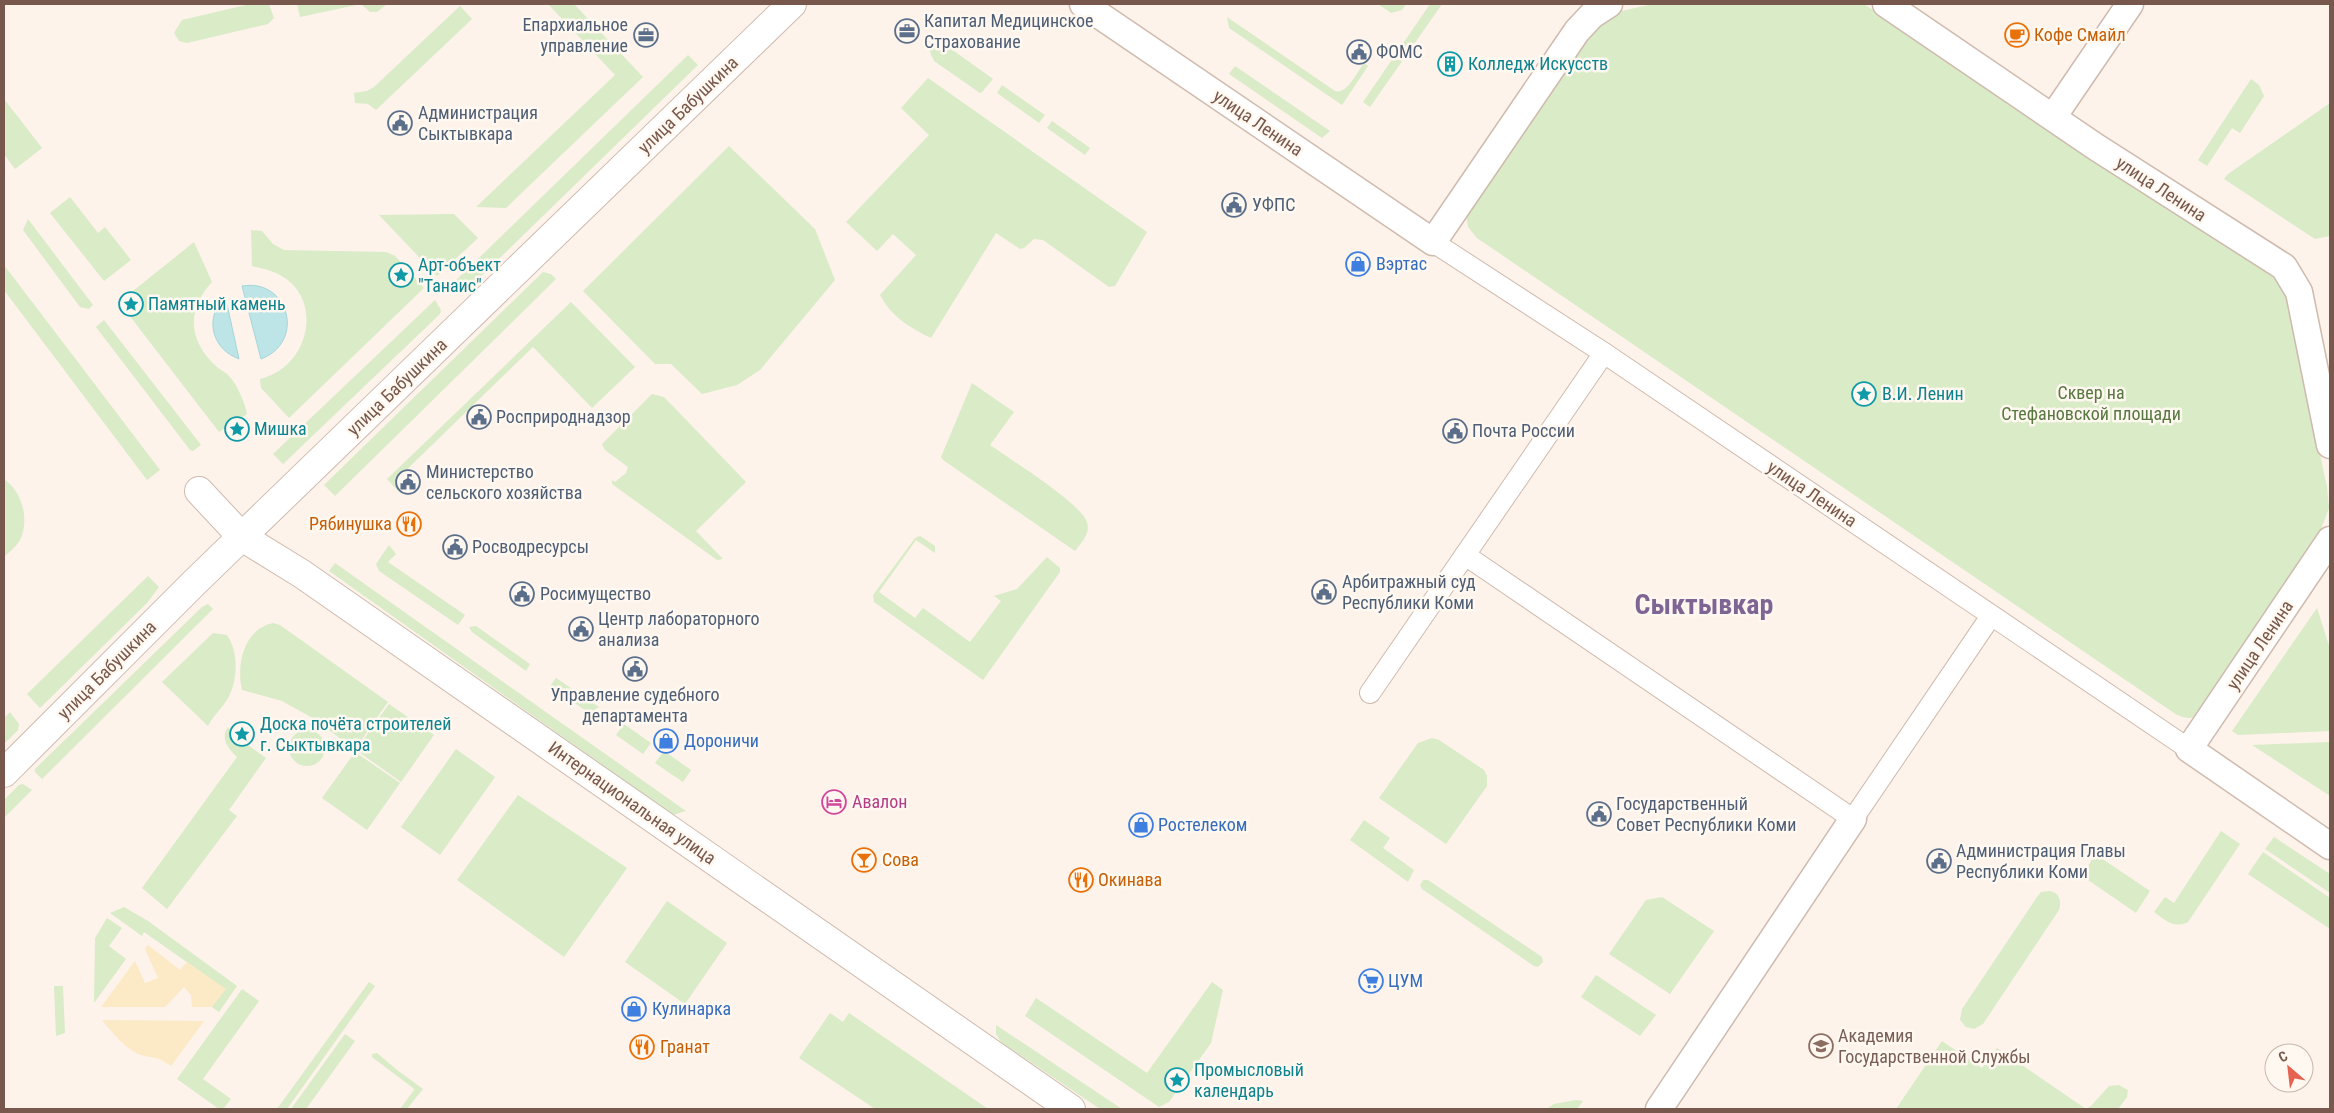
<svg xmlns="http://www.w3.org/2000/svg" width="2334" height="1113" font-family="'Roboto Condensed',sans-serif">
	<rect width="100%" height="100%" fill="#fdf3ea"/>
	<!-- green -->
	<g fill="#d9ebc7">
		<path d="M 250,4 L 269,4 L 274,18 L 268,24 L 187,43 L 179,41 L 174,33 L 182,20 Z"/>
		<path d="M 297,4 L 387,4 L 377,12 L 370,12 L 361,4 L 300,17 Z"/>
		<path d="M 548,4 L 574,4 L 643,77 L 506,208 L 476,207 L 615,75 Z"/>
		<path d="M 1378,4 L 1406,4 L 1402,10 L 1391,13 Z"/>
		<path d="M 1430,4 L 1442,4 L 1370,107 L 1363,102 Z"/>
		<path d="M 1653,4 L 1864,4 L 2271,273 L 2285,292 L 2327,487 L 2329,508 L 2321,529 L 2206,709 C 2196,719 2190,720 2177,715 L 1477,238 L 1468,227 L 1466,215 L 1583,37 L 1617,12 Z"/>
		<path d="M 460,6 L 472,19 L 376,110 L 368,104 L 355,103 L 354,93 L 367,91 L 374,87 Z"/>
		<path d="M 1227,17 L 1335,91 C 1347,95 1357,72 1364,63 L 1368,66 L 1342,105 L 1229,28 Z"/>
		<path d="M 936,38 L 993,79 L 982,92 L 980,93 L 934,61 L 926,43 Z"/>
		<path d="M 688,55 L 698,65 L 467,290 L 457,292 L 448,288 Z"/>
		<path d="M 1235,66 L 1330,131 L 1322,138 L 1229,74 Z"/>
		<path d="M 928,78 L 1147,232 L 1115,286 L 1109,287 L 1043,240 L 1034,239 L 1024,248 L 1020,249 L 996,233 L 931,338 C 910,328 891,316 880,295 L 916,255 L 893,234 L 877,251 L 846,222 L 929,135 L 901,108 Z"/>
		<path d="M 2251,79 L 2259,85 L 2264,96 L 2240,133 L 2232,128 L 2207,166 L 2198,160 Z"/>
		<path d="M 1002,85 L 1045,115 L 1039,123 L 997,93 Z"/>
		<path d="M 4,99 L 42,148 L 15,169 L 4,154 Z"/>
		<path d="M 2330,103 L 2330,236 L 2315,239 L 2224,179 L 2228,174 Z"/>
		<path d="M 1052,121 L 1090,148 L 1085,155 L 1047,128 Z"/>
		<path d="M 729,146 L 815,229 L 835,280 L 760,370 L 737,385 L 702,394 L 671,364 L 655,364 L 583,291 Z"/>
		<path d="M 70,197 L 98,233 L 105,227 L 131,260 L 104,281 L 50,213 Z"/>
		<path d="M 454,214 L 478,238 L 437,276 L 379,215 Z"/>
		<path d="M 28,219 L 93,305 L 89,309 L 80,307 L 23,230 Z"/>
		<path d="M 251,230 L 262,231 L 273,244 L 284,250 L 386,252 L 395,256 L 424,288 L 289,418 L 261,388 L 260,379 C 309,368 326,298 278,274 C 270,270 261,268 252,266 Z"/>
		<path d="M 194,242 L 212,282 C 186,310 188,341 217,367 C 220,370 226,372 229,376 C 237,384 245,403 247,414 L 219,432 L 129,315 L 143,304 L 133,291 Z"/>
		<path d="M 4,265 L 160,470 L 147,480 L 4,290 Z"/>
		<path d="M 543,272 L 551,274 L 556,279 L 335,496 L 324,485 Z"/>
		<path d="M 435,300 L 441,310 L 440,314 L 283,464 L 273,454 Z"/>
		<path d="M 571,302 L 635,367 L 592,408 L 533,347 L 395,481 L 402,488 L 399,492 L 387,479 Z"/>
		<path d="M 104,320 L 201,445 L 193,451 L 190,450 L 96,327 Z"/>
		<path d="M 972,383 L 1014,412 L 990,445 C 1010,459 1077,501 1086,520 C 1092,532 1082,542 1075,551 L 943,460 L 941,457 Z"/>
		<path d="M 652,394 L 664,397 L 746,482 L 696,531 L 723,559 L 717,560 L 612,484 L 612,480 L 615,482 L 626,473 L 628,467 L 605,450 L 602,444 Z"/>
		<path d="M 4,479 C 22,491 30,520 20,540 C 17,546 9,552 4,557 Z"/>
		<path d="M 920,536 L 935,546 L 935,553 L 916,540 L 879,592 L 915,618 L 923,608 L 970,642 L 1001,601 L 994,596 L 1017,589 L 1047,557 L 1060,568 L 1060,572 L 983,680 L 874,602 L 873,595 L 915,538 Z"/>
		<path d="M 389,545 L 396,554 L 388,562 L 465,615 L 458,625 L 379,571 L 376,564 Z"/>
		<path d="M 335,563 L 686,811 L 673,815 L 329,571 Z"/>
		<path d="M 148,576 L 159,587 L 147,603 L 40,708 L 27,694 Z"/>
		<path d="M 208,604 L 213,609 L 42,779 L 35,772 L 35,769 L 202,607 Z"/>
		<path d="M 2317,608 L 2330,649 L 2330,731 L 2238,735 L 2232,731 Z"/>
		<path d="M 273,623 L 280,625 L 388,702 L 355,749 L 309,716 L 282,701 L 242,690 C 236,664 244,629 273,623 Z"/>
		<path d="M 476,626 L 530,664 L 526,671 L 472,632 L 469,627 Z"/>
		<path d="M 213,633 L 227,635 C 239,652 238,682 227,700 C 221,709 213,716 208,726 L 162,682 Z"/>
		<path d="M 556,678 L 599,707 L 589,713 L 550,686 Z"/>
		<path d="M 389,704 L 434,735 L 401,782 L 356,750 Z"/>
		<path d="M 10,712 L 19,724 L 18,730 L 4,744 L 4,718 Z"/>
		<path d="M 624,724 L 651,743 L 643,754 L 616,735 Z"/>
		<path d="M 228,727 L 232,733 L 266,758 L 229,810 L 237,816 L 167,909 L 142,888 L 237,757 C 228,749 220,738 228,727 Z"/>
		<circle cx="307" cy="748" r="18"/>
		<path d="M 1432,738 L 1439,740 L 1484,770 L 1487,776 L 1487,786 L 1446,844 L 1379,798 L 1418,743 Z"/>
		<path d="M 2330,742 L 2330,796 L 2252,745 Z"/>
		<path d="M 456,749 L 495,777 L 440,855 L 401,827 Z"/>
		<path d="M 664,751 L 691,770 L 683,782 L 655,763 Z"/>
		<path d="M 355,752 L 400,783 L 367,830 L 322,798 Z"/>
		<path d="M 23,784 L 32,790 L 4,818 L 4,800 L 19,785 Z"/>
		<path d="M 518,795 L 627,868 L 564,957 L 457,880 Z"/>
		<path d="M 1364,820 L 1390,838 L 1383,848 L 1414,870 L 1408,882 L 1350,840 Z"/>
		<path d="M 2221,831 L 2240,844 L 2188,922 C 2174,929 2165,920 2154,912 L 2165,897 L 2174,903 Z"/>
		<path d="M 2274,837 L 2330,874 L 2330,893 L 2265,849 Z"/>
		<path d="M 2263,852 L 2330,898 L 2330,929 L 2248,874 Z"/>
		<path d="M 2095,854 L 2150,891 L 2136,913 L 2088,880 L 2086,870 Z"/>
		<path d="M 1423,880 L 1428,880 L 1542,957 L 1543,962 L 1538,967 L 1534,966 L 1422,889 L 1420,885 Z"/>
		<path d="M 2049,891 C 2059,892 2062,901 2059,910 L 1983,1024 L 1974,1029 L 1966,1027 L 1960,1020 L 1962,1009 L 2037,897 L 2041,892 Z"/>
		<path d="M 1662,897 L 1714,931 L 1670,994 L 1609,954 L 1646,900 Z"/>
		<path d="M 667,901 L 727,943 L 685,1004 L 625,962 Z"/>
		<path d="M 124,907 L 148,921 L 237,986 L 219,1012 L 212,1007 L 225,989 L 144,932 L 142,936 L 110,913 Z"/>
		<path d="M 107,918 L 122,928 L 109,946 L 126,959 L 94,1003 L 95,938 Z"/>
		<path d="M 1596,975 L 1656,1015 L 1640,1036 L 1581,997 Z"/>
		<path d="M 369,982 L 375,986 L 287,1109 L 277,1109 Z"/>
		<path d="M 1212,982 L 1223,990 L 1211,1043 L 1169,1102 L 1159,1107 L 1025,1016 L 1036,998 L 1147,1073 Z"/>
		<path d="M 54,986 L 63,986 L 65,1033 L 56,1036 Z"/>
		<path d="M 242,989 L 259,1001 L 203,1079 L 231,1099 L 223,1109 L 219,1109 L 177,1079 Z"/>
		<path d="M 830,1013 L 843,1022 L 849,1013 L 988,1109 L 875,1109 L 799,1058 Z"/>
		<path d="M 996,1025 L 1122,1109 L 1100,1109 L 1001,1042 L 996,1034 Z"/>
		<path d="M 345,1034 L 355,1041 L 306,1109 L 291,1109 Z"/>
		<path d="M 1942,1041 L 1982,1068 L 1997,1048 L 2086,1109 L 2091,1106 L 2109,1086 L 2119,1085 L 2128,1090 L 2127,1097 L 2118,1109 L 1896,1109 Z"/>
		<path d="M 377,1053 L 397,1070 L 423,1089 L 407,1109 L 400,1109 L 414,1090 L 413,1088 L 372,1057 L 372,1054 Z"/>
		<path d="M 1576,1100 L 1583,1101 L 1577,1109 L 1546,1109 L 1554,1104 Z"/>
	</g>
	<!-- sand -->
	<g fill="#fbeac5">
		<path d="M 148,945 L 180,970 L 187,962 L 226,989 L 212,1007 L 192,1007 L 191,995 L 184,987 L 165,1007 L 101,1007 L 135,961 L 145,983 L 158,978 L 145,949 Z"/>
		<path d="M 102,1020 L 204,1021 L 171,1066 C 156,1056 157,1059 141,1055 C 126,1050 112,1032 102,1020 Z"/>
	</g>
	<!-- water -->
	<g fill="#bde5e7" stroke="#a4d6d9">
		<path d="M 242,286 C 289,278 306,342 261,359 Z"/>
		<path d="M 225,295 L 239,359 C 210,348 205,317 225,295 Z"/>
	</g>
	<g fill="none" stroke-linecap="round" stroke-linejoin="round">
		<!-- pedestrian casing -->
		<g stroke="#cfbaae" stroke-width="22">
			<g id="pedestrian">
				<path d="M 1433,242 L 1604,353 L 2189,749"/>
				<path d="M 1465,555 L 1853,819 L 1991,616"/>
				<path d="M 1370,693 L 1604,353"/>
			</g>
		</g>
		<!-- minor casing -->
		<g stroke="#cfbaae" stroke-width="29">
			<g id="minor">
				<path d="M 1083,4 L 1433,242 L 1577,31 L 1592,15 L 1609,4"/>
				<path d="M 1886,4 L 2096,147 L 2284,267 L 2299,292 L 2330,445"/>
				<path d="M 2053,117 L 2130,4"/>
				<path d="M 2330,540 L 2189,749 L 2330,846"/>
				<path d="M 1659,1109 L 1853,819"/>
			</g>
		</g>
		<!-- tertiary casing -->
		<g stroke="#cfbaae" stroke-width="30">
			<g id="tertiary">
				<path d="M 199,491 L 242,537 L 302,574 L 1071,1109"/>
				<path d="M 4,773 L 196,581 L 792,4"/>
			</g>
		</g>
		<!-- pedestrian -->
		<use href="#pedestrian" stroke="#fff" stroke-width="20"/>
		<!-- minor -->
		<use href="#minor" stroke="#fff" stroke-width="26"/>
		<!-- tertiary -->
		<use href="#tertiary" stroke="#fff" stroke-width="28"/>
	</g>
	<!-- icons -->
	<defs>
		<g id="office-ring" transform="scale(1.25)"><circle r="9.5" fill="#fff8f0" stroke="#5c6f8a" stroke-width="1.5"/><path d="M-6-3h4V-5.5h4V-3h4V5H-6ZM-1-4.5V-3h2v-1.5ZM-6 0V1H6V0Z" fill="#5c6f8a"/></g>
		<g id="cafe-ring" transform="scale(1.25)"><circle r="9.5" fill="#fff8f0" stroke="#e8710a" stroke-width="1.5"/><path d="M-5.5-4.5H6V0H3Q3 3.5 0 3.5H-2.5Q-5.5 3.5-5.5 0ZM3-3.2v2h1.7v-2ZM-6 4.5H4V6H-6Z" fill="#e8710a"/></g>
		<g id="civic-ring" transform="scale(1.25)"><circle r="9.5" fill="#fff8f0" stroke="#5c6f8a" stroke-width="1.5"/><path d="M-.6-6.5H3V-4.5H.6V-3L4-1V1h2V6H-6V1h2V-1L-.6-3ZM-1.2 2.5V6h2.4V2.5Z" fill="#5c6f8a"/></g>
		<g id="building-ring" transform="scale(1.25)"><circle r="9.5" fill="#fff8f0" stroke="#0f9aa8" stroke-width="1.5"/><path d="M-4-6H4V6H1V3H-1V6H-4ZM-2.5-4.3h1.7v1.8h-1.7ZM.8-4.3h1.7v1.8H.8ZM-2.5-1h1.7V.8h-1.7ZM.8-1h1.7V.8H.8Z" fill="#0f9aa8"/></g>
		<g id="shop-ring" transform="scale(1.25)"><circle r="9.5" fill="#fff8f0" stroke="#3f7fe0" stroke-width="1.5"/><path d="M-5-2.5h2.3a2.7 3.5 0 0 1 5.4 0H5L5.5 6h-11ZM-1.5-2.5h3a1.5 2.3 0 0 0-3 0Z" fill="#3f7fe0"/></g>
		<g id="sight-ring" transform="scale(1.25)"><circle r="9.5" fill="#fff8f0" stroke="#0f9aa8" stroke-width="1.5"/><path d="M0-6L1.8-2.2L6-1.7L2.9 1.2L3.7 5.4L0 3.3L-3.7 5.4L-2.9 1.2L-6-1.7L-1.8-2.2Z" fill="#0f9aa8"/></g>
		<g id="restaurant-ring" transform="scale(1.25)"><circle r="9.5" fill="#fff8f0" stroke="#e8710a" stroke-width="1.5"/><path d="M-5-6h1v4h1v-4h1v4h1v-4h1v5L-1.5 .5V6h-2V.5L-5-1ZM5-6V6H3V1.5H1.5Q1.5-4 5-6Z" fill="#e8710a"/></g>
		<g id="hotel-ring" transform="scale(1.25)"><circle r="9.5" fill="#fff8f0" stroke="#d1479c" stroke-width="1.5"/><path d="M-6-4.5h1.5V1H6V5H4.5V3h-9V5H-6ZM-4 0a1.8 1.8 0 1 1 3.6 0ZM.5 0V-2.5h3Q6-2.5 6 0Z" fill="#d1479c"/></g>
		<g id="bar-ring" transform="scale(1.25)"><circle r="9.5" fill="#fff8f0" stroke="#e8710a" stroke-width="1.5"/><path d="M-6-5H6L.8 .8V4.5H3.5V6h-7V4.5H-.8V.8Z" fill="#e8710a"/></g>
		<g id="supermarket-ring" transform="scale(1.25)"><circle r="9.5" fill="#fff8f0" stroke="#3f7fe0" stroke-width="1.5"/><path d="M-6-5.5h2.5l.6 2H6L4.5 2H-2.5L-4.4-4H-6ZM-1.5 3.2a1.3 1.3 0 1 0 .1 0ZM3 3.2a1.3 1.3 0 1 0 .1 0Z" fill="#3f7fe0"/></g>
		<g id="university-ring" transform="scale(1.25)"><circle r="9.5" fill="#fff8f0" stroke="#8d6e63" stroke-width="1.5"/><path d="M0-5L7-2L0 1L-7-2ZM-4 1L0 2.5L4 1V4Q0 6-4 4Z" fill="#8d6e63"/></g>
	</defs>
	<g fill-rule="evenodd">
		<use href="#office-ring" x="907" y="31"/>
		<use href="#office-ring" x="646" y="35"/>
		<use href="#cafe-ring" x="2017" y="35"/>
		<use href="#civic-ring" x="1359" y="52"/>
		<use href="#building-ring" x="1450" y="64"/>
		<use href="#civic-ring" x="400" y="123"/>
		<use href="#civic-ring" x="1234" y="205"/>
		<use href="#shop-ring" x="1358" y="264"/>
		<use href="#sight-ring" x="401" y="275"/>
		<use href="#sight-ring" x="131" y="304"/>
		<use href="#sight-ring" x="1864" y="394"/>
		<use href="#civic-ring" x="479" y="417"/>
		<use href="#sight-ring" x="237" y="429"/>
		<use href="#civic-ring" x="1455" y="431"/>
		<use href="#civic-ring" x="408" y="482"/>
		<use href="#restaurant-ring" x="409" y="524"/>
		<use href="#civic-ring" x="455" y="547"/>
		<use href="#civic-ring" x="1324" y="592"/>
		<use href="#civic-ring" x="522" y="594"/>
		<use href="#civic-ring" x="581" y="629"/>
		<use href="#civic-ring" x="635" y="669"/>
		<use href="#sight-ring" x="242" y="734"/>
		<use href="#shop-ring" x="666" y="741"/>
		<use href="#hotel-ring" x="834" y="802"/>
		<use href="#civic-ring" x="1599" y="814"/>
		<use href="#shop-ring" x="1141" y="825"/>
		<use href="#bar-ring" x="864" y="860"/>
		<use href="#civic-ring" x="1939" y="861"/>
		<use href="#restaurant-ring" x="1081" y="880"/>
		<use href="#supermarket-ring" x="1371" y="981"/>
		<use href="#shop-ring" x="634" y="1009"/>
		<use href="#university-ring" x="1821" y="1046"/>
		<use href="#restaurant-ring" x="642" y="1047"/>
		<use href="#sight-ring" x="1177" y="1080"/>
	</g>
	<g text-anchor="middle" stroke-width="5" stroke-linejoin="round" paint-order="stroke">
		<!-- service labels -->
		<g font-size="18" fill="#4e5e75" stroke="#fff8f0" text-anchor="start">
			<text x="924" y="27">Капитал Медицинское<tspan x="924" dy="21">Страхование</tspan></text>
			<text x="628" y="31" text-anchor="end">Епархиальное<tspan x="628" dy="21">управление</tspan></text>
			<text x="1376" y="58">ФОМС</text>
			<text x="418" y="119">Администрация<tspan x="418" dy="21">Сыктывкара</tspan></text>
			<text x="1252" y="211">УФПС</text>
			<text x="496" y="423">Росприроднадзор</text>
			<text x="1472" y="437">Почта России</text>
			<text x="426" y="478">Министерство<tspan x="426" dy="21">сельского хозяйства</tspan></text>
			<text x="472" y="553">Росводресурсы</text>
			<text x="1342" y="588">Арбитражный суд<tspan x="1342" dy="21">Республики Коми</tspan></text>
			<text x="540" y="600">Росимущество</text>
			<text x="598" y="625">Центр лабораторного<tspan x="598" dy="21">анализа</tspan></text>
			<text x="635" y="701" text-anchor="middle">Управление судебного<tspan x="635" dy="21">департамента</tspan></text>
			<text x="1616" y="810">Государственный<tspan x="1616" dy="21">Совет Республики Коми</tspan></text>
			<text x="1956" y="857">Администрация Главы<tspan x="1956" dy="21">Республики Коми</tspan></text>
		</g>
		<!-- food labels -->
		<g font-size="18" fill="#c56008" stroke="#fff8f0" text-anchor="start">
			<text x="2034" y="41">Кофе Смайл</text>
			<text x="392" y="530" text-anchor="end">Рябинушка</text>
			<text x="882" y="866">Сова</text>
			<text x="1098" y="886">Окинава</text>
			<text x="660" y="1053">Гранат</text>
		</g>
		<!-- culture labels -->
		<g font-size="18" fill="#0d838f" stroke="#fff8f0" text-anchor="start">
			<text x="1468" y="70">Колледж Искусств</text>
			<text x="418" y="271">Арт-объект<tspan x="418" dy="21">"Танаис"</tspan></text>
			<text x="148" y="310">Памятный камень</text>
			<text x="1882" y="400">В.И. Ленин</text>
			<text x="254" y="435">Мишка</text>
			<text x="260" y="730">Доска почёта строителей<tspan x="260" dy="21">г. Сыктывкара</tspan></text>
			<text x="1194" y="1076">Промысловый<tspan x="1194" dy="21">календарь</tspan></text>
		</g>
		<!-- street labels -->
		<g font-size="18" fill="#78584c" stroke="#fff8f0">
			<text transform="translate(688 105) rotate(-44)" y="6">улица Бабушкина</text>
			<text transform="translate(1258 123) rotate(34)" y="6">улица Ленина</text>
			<text transform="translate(2161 189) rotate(33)" y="6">улица Ленина</text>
			<text transform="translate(397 387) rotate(-44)" y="6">улица Бабушкина</text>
			<text transform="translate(1812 494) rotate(34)" y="6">улица Ленина</text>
			<text transform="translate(2260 645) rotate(-56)" y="6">улица Ленина</text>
			<text transform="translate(107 670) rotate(-45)" y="6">улица Бабушкина</text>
			<text transform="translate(632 803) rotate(35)" y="6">Интернациональная улица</text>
		</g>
		<!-- shop labels -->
		<g font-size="18" fill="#366cbe" stroke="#fff8f0" text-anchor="start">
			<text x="1376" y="270">Вэртас</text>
			<text x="684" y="747">Дороничи</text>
			<text x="1158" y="831">Ростелеком</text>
			<text x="1388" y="987">ЦУМ</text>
			<text x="652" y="1015">Кулинарка</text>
		</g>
		<!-- park labels -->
		<g font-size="18" fill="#577841" stroke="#fff8f0">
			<text x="2091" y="399">Сквер на<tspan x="2091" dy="21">Стефановской площади</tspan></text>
		</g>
		<!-- hotel labels -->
		<g font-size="18" fill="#b23c85" stroke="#fff8f0" text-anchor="start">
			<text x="852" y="808">Авалон</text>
		</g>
		<!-- education labels -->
		<g font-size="18" fill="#785e54" stroke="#fff8f0" text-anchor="start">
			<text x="1838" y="1042">Академия<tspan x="1838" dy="21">Государственной Службы</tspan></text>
		</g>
		<!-- town labels -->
		<g font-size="28" font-weight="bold" fill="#7f6593" stroke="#fff8f0">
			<text x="1704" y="614">Сыктывкар</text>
		</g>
	</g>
	<!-- border -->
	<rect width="2334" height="1113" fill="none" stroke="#78584c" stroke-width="10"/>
	<!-- north arrow -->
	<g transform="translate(2289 1068) rotate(332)"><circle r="24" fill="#fff8f0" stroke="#c9b8ae"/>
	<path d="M0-4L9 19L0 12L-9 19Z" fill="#e56350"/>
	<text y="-8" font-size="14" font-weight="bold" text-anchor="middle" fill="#78584c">С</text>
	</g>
</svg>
